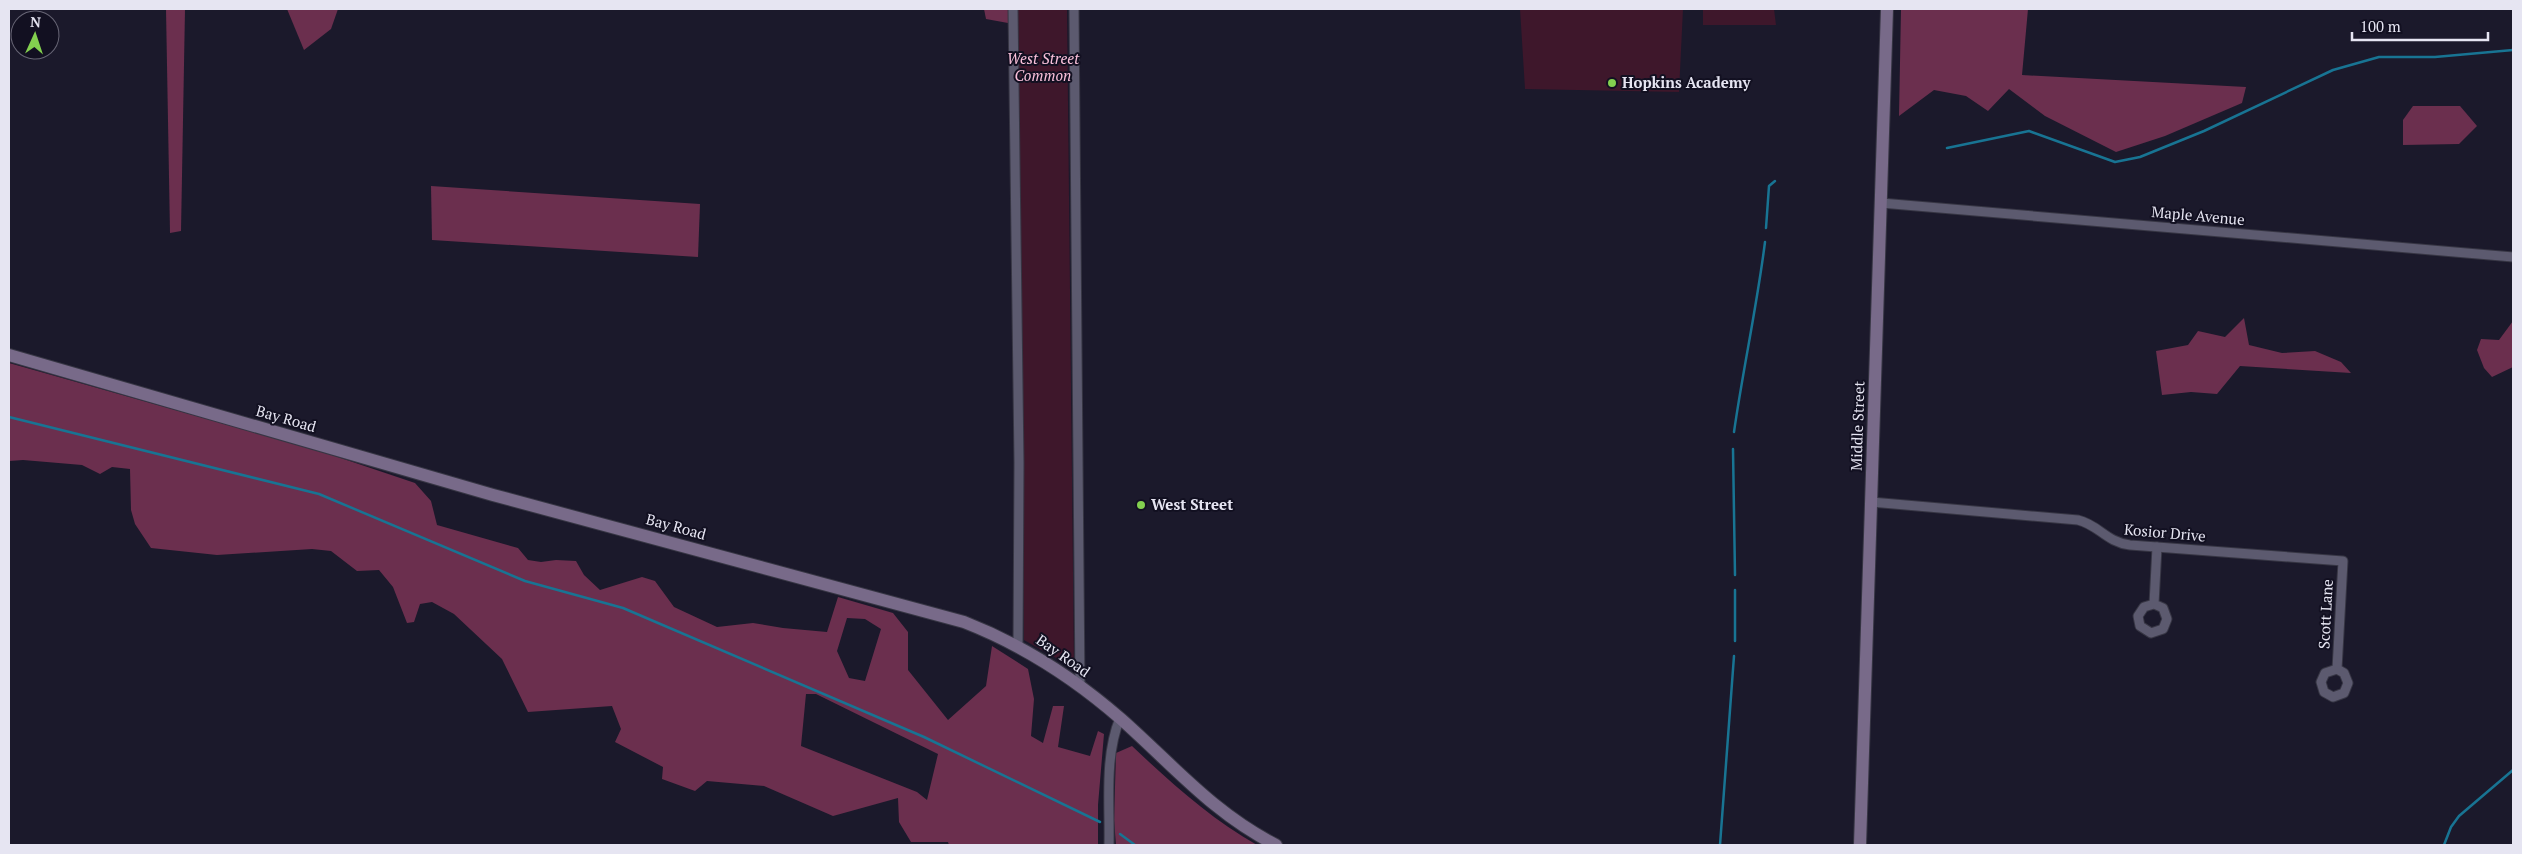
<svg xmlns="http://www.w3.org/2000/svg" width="2522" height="854" font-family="'PT Serif',serif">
	<rect width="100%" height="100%" fill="#1b192b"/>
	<!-- green -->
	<g fill="#3e172b">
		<path d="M 1017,9 L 1067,9 L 1074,668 L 1024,640 Z"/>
		<path d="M 1520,9 L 1683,9 L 1679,92 L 1525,89 Z"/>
		<path d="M 1703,9 L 1774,9 L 1776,25 L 1703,25 Z"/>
	</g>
	<!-- forest -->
	<g fill="#6b2f4e" fill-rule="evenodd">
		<path d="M 166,9 L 185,9 L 181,231 L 170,233 Z"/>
		<path d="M 287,9 L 338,9 L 331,29 L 304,50 Z"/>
		<path d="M 984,9 L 1008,9 L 1008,23 L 986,19 Z"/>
		<path d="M 1901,9 L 2028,9 L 2022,75 L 2246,87 L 2242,103 L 2165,136 L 2116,152 L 2045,116 L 2009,89 L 1988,111 L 1966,96 L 1934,90 L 1899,116 Z"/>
		<path d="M 2413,106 L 2460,106 L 2477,126 L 2459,144 L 2403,145 L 2403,120 Z"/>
		<path d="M 431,186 L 700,204 L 698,257 L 432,240 Z"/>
		<path d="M 2244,318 L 2249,345 L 2282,353 L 2315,351 L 2341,362 L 2351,373 L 2240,366 L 2217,394 L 2191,392 L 2162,395 L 2156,351 L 2188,345 L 2198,331 L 2225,337 Z"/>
		<path d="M 2513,321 L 2513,367 L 2492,377 L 2484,368 L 2477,350 L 2481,339 L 2499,340 Z"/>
		<path d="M 9,363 L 317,450 L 415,483 L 431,501 L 437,525 L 518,548 L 528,560 L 541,562 L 556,560 L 576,561 L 584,575 L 600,590 L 642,577 L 655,581 L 674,607 L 717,627 L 753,623 L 783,628 L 827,632 L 838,597 L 893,613 L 908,632 L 908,670 L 948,720 L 986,686 L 992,646 L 1028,669 L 1034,699 L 1031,736 L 1043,743 L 1053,706 L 1064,706 L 1058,747 L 1090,756 L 1098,731 L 1104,734 L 1098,805 L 1098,845 L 949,845 L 948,842 L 911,842 L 899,822 L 898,798 L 833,816 L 764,786 L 707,781 L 695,791 L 662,779 L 663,767 L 615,742 L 621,729 L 612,706 L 528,712 L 502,659 L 454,614 L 432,602 L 420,604 L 414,622 L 407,623 L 393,587 L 379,570 L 357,571 L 331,551 L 312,549 L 217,555 L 151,548 L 135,524 L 131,510 L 130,469 L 112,467 L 100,474 L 82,465 L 23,460 L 9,461 ZM 847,618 L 865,619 L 881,629 L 865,681 L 849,678 L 837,651 ZM 806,694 L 816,694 L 938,754 L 927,800 L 917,792 L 801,746 Z"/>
		<path d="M 1132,746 C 1171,783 1211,819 1257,845 L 1116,845 L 1114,820 L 1116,753 Z"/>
	</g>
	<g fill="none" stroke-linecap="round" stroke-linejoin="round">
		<!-- stream -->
		<g stroke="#187493" stroke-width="2.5">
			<path d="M 1947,148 L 2029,131 L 2115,162 L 2140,157 L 2204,131 L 2333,70 L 2379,57 L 2435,57 L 2513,50"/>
			<path d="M 1766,228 L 1769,186 L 1775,181"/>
			<path d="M 9,417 L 319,494 L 525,581 L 623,608 L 924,737 L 1100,822"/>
			<path d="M 1734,432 C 1743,369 1757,306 1765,242"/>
			<path d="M 1733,449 L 1735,575"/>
			<path d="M 1735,641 L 1735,590"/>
			<path d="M 1120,834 L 1135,845"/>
			<path d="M 1720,845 L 1734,656"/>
			<path d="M 2444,845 L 2451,827 L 2459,816 L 2513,770"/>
		</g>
		<!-- minor casing -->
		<g stroke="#373644" stroke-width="11">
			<g id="minor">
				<path d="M 1013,9 L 1019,463 L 1018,645"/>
				<path d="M 1074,9 L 1080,687"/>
				<path d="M 1881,203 L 2513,257"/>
				<path d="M 1871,502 L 2078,520 C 2099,525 2106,542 2130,545 L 2343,561 L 2337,669 L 2325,673 L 2321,682 L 2324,692 L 2333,697 L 2344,693 L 2348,683 L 2344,673 L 2337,669"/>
				<path d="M 2154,604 L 2163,608 L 2167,619 L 2163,629 L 2151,633 L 2140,626 L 2138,616 L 2144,607 L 2154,604 L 2157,547"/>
				<path d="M 1109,845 C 1110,804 1104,757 1120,718"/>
			</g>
		</g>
		<!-- secondary casing -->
		<g stroke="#373644" stroke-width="14">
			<g id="secondary">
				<path d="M 9,355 L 493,495 L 964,622 C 1023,645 1074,678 1121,719 C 1173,765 1213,813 1276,845"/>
				<path d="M 1860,845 L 1887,9"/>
			</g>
		</g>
		<!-- minor -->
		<use href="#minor" stroke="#5c5a6f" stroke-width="9"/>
		<!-- secondary -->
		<use href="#secondary" stroke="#786a89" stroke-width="12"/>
	</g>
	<!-- markers -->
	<g fill="#83d04f" stroke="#121021" stroke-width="2">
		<circle cx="1612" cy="83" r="5"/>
		<circle cx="1141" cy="505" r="5"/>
	</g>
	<g text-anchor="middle" stroke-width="4" stroke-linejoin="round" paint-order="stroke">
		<!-- park labels -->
		<g font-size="15" font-style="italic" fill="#fbc1db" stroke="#121021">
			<text x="1043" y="64">West Street<tspan x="1043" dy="17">Common</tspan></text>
		</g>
		<!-- poi labels -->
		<g font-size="15" font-weight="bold" fill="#e6e5f2" stroke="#121021" text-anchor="start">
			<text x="1622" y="88">Hopkins Academy</text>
			<text x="1151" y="510">West Street</text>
		</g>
		<!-- street labels -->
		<g font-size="15" fill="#e6e5f2" stroke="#121021">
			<text transform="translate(2198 216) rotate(5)" y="5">Maple Avenue</text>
			<text transform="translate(286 419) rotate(16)" y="5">Bay Road</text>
			<text transform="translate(1858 426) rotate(-88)" y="5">Middle Street</text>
			<text transform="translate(676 527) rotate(15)" y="5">Bay Road</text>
			<text transform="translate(2165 533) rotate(5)" y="5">Kosior Drive</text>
			<text transform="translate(2326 614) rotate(-87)" y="5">Scott Lane</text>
			<text transform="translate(1063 656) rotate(35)" y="5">Bay Road</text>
		</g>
	</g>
	<!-- border -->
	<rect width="2522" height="854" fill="none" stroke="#e6e5f2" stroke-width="20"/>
	<!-- north arrow -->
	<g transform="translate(35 35) rotate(3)"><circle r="24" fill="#121021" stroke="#676575"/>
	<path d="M0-4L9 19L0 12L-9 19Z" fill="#83d04f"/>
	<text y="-8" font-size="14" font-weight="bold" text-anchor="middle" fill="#e6e5f2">N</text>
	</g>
	<!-- scale -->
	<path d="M2352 32v8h136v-8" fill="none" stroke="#e6e5f2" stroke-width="2.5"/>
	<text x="2360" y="32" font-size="15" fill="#e6e5f2" stroke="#121021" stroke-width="4" paint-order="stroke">100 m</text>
</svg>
